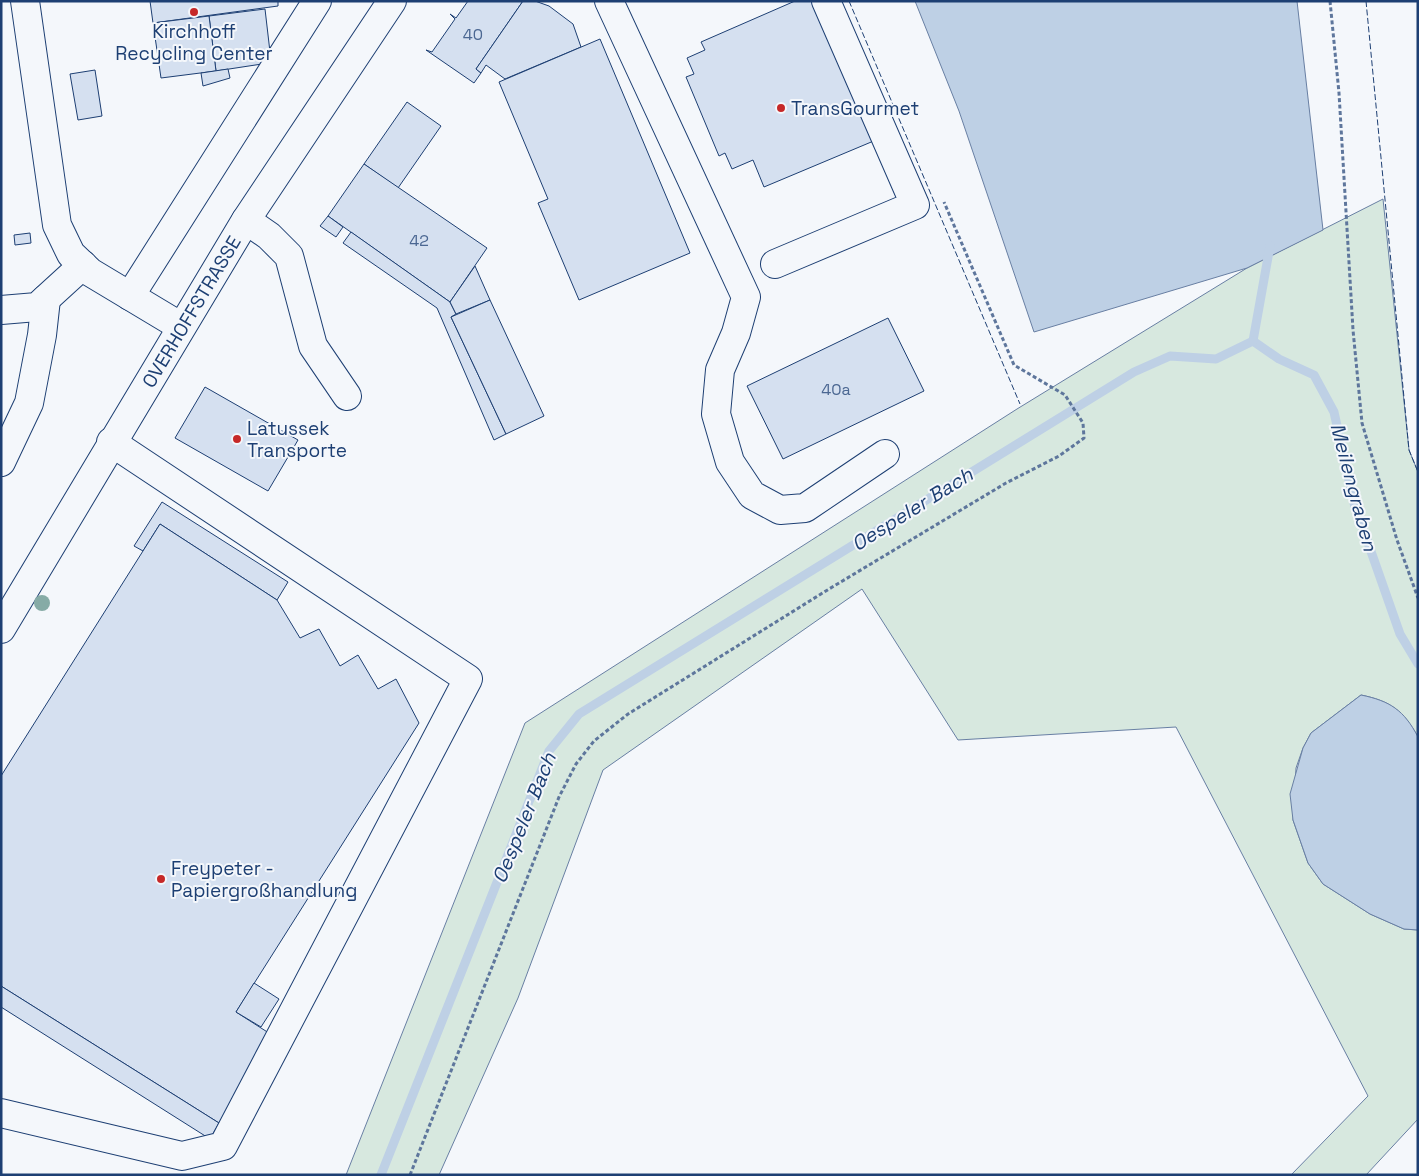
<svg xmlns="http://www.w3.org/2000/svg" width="1419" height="1176" font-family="'Space Grotesk',sans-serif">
	<rect width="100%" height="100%" fill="#f4f7fb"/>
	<!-- green -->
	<path fill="#d7e8df" stroke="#687fa3" d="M 1383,199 L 1409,450 L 1418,472 L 1418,737 C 1403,710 1390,701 1361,695 L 1311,733 L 1303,748 L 1296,768 L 1293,820 L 1308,863 L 1323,884 L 1370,914 L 1404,929 L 1418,930 L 1418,1119 L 1366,1175 L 1291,1175 L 1368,1096 L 1176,727 L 958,740 L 862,589 L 603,770 L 518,998 L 439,1175 L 346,1175 L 525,723 L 1017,409 L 1247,268 Z"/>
	<!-- water -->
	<g fill="#bed0e5" stroke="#687fa3">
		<path d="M 915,1 L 1297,1 L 1323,230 L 1247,268 L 1034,332 L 959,111 Z"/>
		<path d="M 1361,695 C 1390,701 1404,710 1418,737 L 1418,930 L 1404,929 L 1370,914 L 1323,884 L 1308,863 L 1293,820 L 1290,794 L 1303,748 L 1311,733 Z"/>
	</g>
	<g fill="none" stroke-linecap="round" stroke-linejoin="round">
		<!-- stream -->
		<g stroke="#bed0e5" stroke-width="9">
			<path d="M 1253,341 L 1270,246"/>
			<path d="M 1253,341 L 1279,359 L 1314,375 L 1334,412 L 1354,503 L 1400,634 L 1418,664"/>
			<path d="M 381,1175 L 549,751 L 579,714 L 1134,372 L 1170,356 L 1216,359 L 1253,341"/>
		</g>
	</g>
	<!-- building -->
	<g fill="#d5e0f0" stroke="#1d3f73">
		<path d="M 150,1 L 278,1 L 278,6 L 153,23 Z"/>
		<path d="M 468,1 L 523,1 L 476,69 L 481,73 L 474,83 L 426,50 L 432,52 L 455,19 L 450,14 L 456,18 Z"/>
		<path d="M 523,1 L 535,1 L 549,6 L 573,24 L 581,47 L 505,79 L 486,65 L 481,73 L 476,69 Z"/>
		<path d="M 795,1 L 816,1 L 876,140 L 764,187 L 753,160 L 732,169 L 725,153 L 719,156 L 686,77 L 694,74 L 687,58 L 705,50 L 701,42 Z"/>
		<path d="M 265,9 L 270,52 L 262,64 L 216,71 L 209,16 Z"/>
		<path d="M 209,16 L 216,71 L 161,78 L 153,23 Z"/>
		<path d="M 600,39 L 690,253 L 579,300 L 538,203 L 548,199 L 499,82 Z"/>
		<path d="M 228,69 L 230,78 L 203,86 L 201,73 Z"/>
		<path d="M 95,70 L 102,116 L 78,120 L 70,74 Z"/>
		<path d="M 407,102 L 441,126 L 398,188 L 364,164 Z"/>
		<path d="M 364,164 L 487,248 L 450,302 L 328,216 Z"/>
		<path d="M 328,216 L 343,227 L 336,237 L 320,226 Z"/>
		<path d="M 351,232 L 450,302 L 456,314 L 451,317 L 506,434 L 494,440 L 437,308 L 343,243 Z"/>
		<path d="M 30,233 L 31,243 L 15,245 L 14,235 Z"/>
		<path d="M 475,266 L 490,300 L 456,314 L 450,302 Z"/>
		<path d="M 490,300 L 544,416 L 506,434 L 451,317 Z"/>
		<path d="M 888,318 L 924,391 L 783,459 L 747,386 Z"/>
		<path d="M 205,387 L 298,440 L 268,491 L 175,438 Z"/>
		<path d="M 162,502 L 288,582 L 277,600 L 160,524 L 143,551 L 134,546 Z"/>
		<path d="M 160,524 L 277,600 L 300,638 L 319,629 L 340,666 L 358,655 L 378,689 L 396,679 L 419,723 L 236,1012 L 272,1035 L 219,1123 L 1,986 L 1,776 Z"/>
		<path d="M 254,983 L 279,999 L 261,1027 L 236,1012 Z"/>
		<path d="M 1,986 L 219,1123 L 210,1139 L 1,1007 Z"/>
	</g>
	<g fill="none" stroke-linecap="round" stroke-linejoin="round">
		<!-- minor casing -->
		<g stroke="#1d3f73" stroke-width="30">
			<g id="minor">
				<path d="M 25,1 L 57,225 L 71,254 L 90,272 L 180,326"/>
				<path d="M 609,1 L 746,297 L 736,333 L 720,370 L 716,414 L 730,462 L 752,495 L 780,510 L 805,508 L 885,454"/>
				<path d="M 246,220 L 269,236 L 289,256 L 313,346 L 347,396"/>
				<path d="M 775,264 L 915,205 L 826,1"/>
				<path d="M 130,296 L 317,1"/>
				<path d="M 1,310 L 37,307 L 83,265"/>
				<path d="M 1,462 L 29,403 L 42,335 L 46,299"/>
				<path id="s1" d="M 1,629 L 246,220 L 392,1"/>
				<path d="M 1,1113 L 182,1156 L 223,1146 L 468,679 L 111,442"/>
			</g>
		</g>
		<!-- path -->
		<g stroke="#5e769c" stroke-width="3" stroke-dasharray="4 2.5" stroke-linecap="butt">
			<path d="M 1330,1 L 1339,93 L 1353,330 L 1362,423 L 1397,540 L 1418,598"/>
			<path d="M 410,1175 L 559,797 L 576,764 L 594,741 L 628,714 L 829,589 L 1006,483 L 1059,456 L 1084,438 L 1083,423 L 1065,395 L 1014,365 L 944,202"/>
		</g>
		<!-- minor -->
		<use href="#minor" stroke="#f4f7fb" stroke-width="28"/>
		<!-- fence -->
		<g stroke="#1d3f73" stroke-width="1" stroke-dasharray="6 2.5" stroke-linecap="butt">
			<path d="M 849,1 L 1020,404"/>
			<path d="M 1366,1 L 1409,450 L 1418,472"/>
		</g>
	</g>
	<!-- trees -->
	<circle fill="#86aba6" cx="42" cy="603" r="8"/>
	<!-- markers -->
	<g fill="#c62828" stroke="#f4f7fb" stroke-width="2">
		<circle cx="194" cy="12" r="5"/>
		<circle cx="781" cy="108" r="5"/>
		<circle cx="237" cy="439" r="5"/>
		<circle cx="161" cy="879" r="5"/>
	</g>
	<g text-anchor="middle" stroke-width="4" stroke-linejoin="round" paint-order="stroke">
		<!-- number labels -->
		<g font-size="16" fill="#4b6792">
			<text x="473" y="40">40</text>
			<text x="419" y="246">42</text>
			<text x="836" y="395">40a</text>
		</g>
		<!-- poi labels -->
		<g font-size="19" fill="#1d3f73" stroke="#f4f7fb" text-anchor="start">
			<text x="194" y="38" text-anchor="middle">Kirchhoff<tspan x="194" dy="22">Recycling Center</tspan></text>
			<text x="791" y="115">TransGourmet</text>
			<text x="247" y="435">Latussek<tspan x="247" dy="22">Transporte</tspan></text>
			<text x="171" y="875">Freypeter -<tspan x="171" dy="22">Papiergroßhandlung</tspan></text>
		</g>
		<!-- street labels -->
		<g font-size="19" fill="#1d3f73" stroke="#f4f7fb">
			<text dy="7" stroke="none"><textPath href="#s1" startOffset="370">OVERHOFFSTRASSE</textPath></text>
		</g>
		<!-- water labels -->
		<g font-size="20" font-style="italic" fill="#1d3f73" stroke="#f4f7fb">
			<text transform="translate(1354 487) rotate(75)" y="7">Meilengraben</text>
			<text transform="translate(912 509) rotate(-32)" y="7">Oespeler Bach</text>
			<text transform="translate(524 818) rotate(-68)" y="7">Oespeler Bach</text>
		</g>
	</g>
	<!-- border -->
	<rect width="1419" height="1176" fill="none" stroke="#1d3f73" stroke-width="5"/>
</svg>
